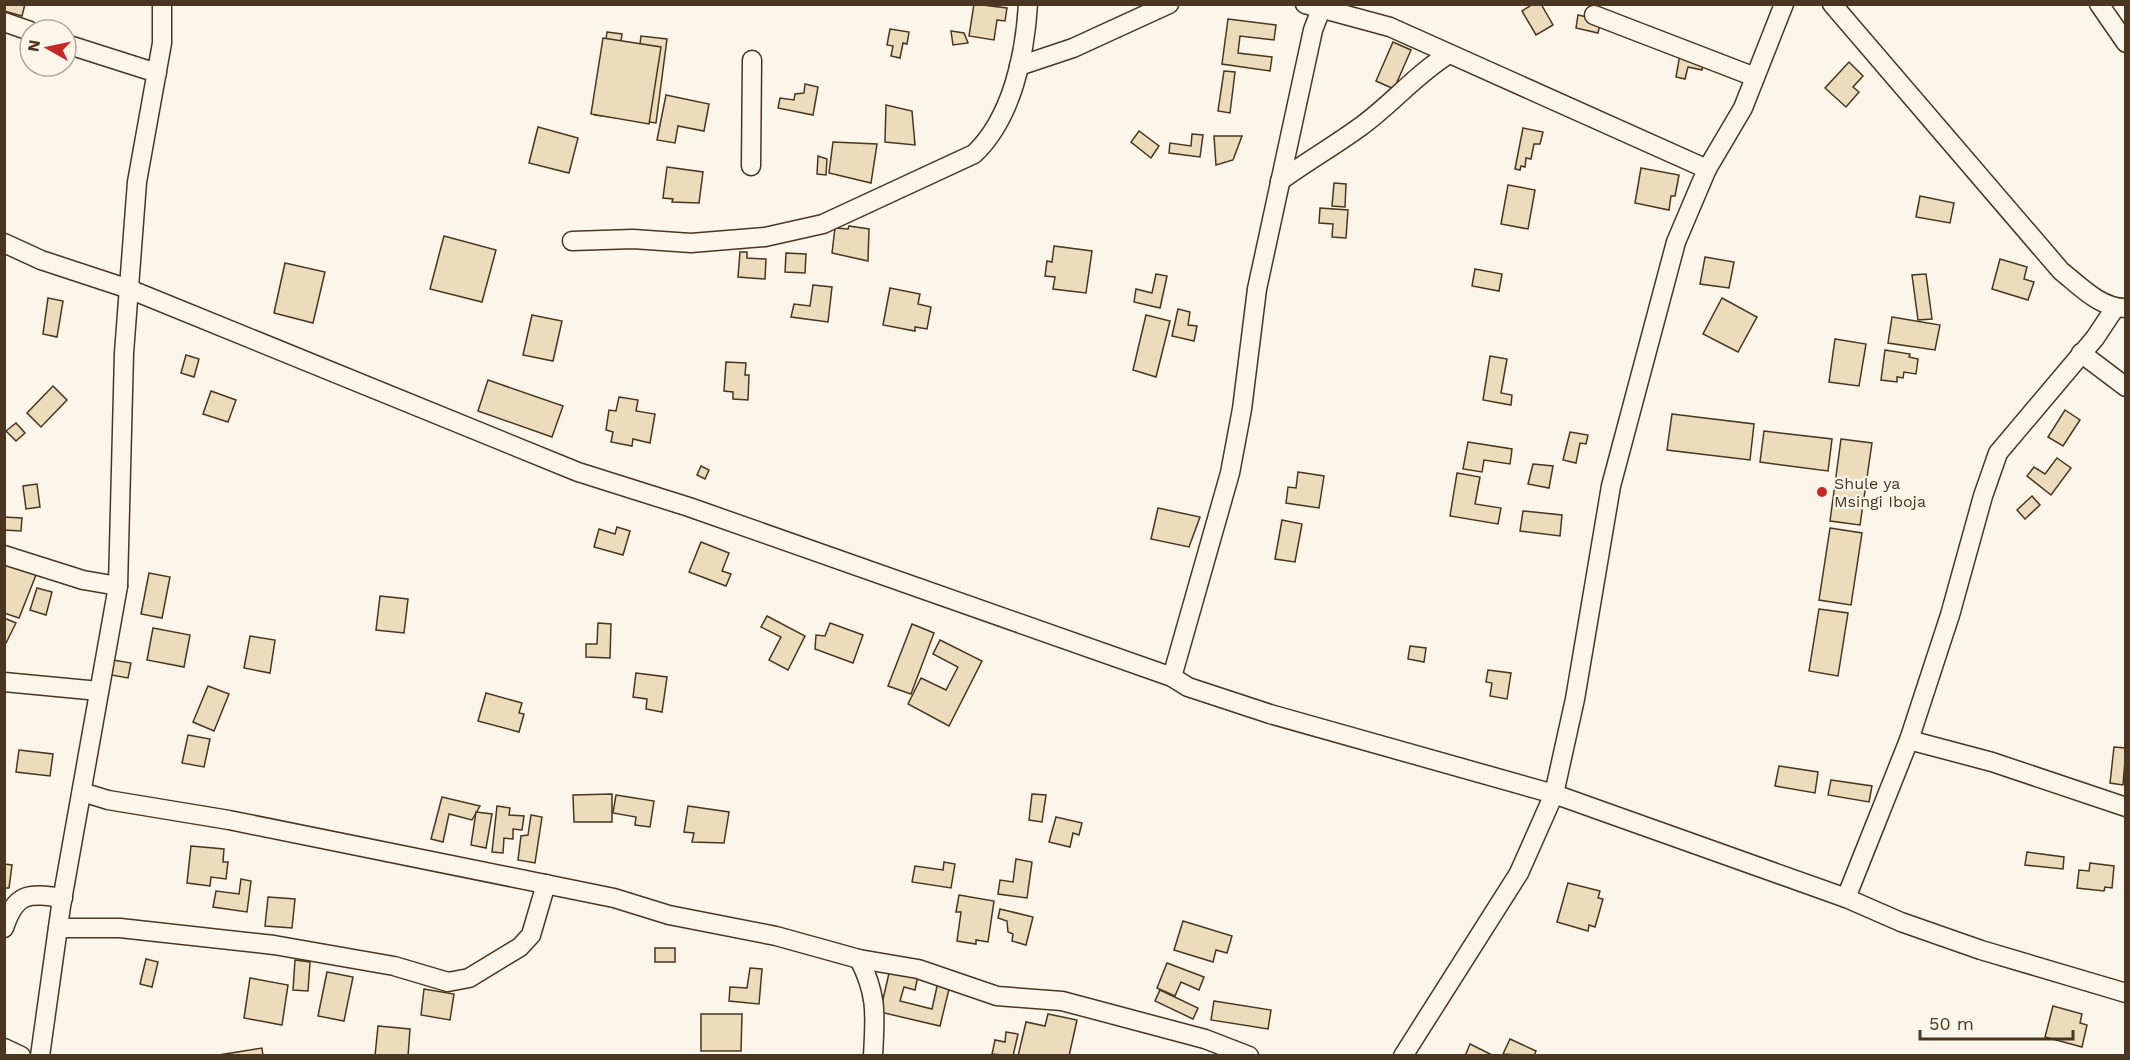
<svg xmlns="http://www.w3.org/2000/svg" width="2130" height="1060" font-family="'Work Sans',sans-serif">
	<rect width="100%" height="100%" fill="#fbf6e9"/>
	<!-- building -->
	<g fill="#ecdcbc" stroke="#4a3520" stroke-width="1.5">
		<path d="M 4,4 L 25,4 L 22,16 L 4,11 Z"/>
		<path d="M 974,4 L 1007,8 L 1005,21 L 997,20 L 994,40 L 969,36 Z"/>
		<path d="M 1533,4 L 1541,4 L 1553,25 L 1536,35 L 1522,11 Z"/>
		<path d="M 1578,15 L 1601,20 L 1598,33 L 1576,28 Z"/>
		<path d="M 1228,19 L 1276,25 L 1274,40 L 1240,36 L 1238,53 L 1272,57 L 1270,71 L 1222,64 Z"/>
		<path d="M 890,29 L 909,32 L 907,44 L 903,43 L 900,58 L 891,56 L 893,46 L 887,45 Z"/>
		<path d="M 951,31 L 964,33 L 968,43 L 953,45 Z"/>
		<path d="M 607,32 L 622,34 L 612,102 L 643,106 L 650,53 L 639,52 L 641,36 L 667,39 L 656,123 L 595,115 Z"/>
		<path d="M 603,38 L 661,47 L 649,124 L 591,114 Z"/>
		<path d="M 1393,42 L 1411,50 L 1394,89 L 1376,81 Z"/>
		<path d="M 1680,54 L 1704,59 L 1702,70 L 1688,67 L 1685,79 L 1676,77 Z"/>
		<path d="M 1849,62 L 1863,76 L 1853,87 L 1859,92 L 1846,107 L 1825,88 Z"/>
		<path d="M 1224,71 L 1235,72 L 1230,113 L 1218,111 Z"/>
		<path d="M 805,84 L 818,87 L 813,115 L 778,108 L 780,98 L 794,100 L 795,94 L 804,93 Z"/>
		<path d="M 666,95 L 709,104 L 704,131 L 678,126 L 675,143 L 657,140 Z"/>
		<path d="M 886,105 L 912,111 L 915,145 L 885,142 Z"/>
		<path d="M 538,127 L 578,138 L 569,173 L 529,163 Z"/>
		<path d="M 1523,128 L 1543,132 L 1540,144 L 1534,144 L 1531,159 L 1526,158 L 1525,167 L 1521,166 L 1520,170 L 1515,169 Z"/>
		<path d="M 1139,131 L 1159,146 L 1151,158 L 1131,142 Z"/>
		<path d="M 1192,134 L 1203,135 L 1200,157 L 1169,153 L 1170,143 L 1191,146 Z"/>
		<path d="M 1214,136 L 1242,136 L 1233,160 L 1216,165 Z"/>
		<path d="M 833,142 L 877,144 L 871,183 L 829,173 Z"/>
		<path d="M 818,156 L 827,159 L 826,175 L 817,174 Z"/>
		<path d="M 667,167 L 703,172 L 699,203 L 672,202 L 673,199 L 663,198 Z"/>
		<path d="M 1641,168 L 1679,175 L 1675,196 L 1671,196 L 1669,210 L 1635,203 Z"/>
		<path d="M 1334,183 L 1346,184 L 1345,207 L 1332,206 Z"/>
		<path d="M 1508,185 L 1535,190 L 1528,229 L 1501,224 Z"/>
		<path d="M 1920,196 L 1954,203 L 1950,223 L 1916,217 Z"/>
		<path d="M 1320,208 L 1348,210 L 1346,238 L 1332,237 L 1333,224 L 1319,223 Z"/>
		<path d="M 849,226 L 869,229 L 868,261 L 832,253 L 835,228 L 848,229 Z"/>
		<path d="M 444,236 L 496,250 L 482,302 L 430,289 Z"/>
		<path d="M 1054,246 L 1092,251 L 1086,293 L 1053,289 L 1055,277 L 1045,276 L 1047,261 L 1052,262 Z"/>
		<path d="M 740,252 L 747,252 L 747,258 L 766,259 L 765,279 L 738,277 Z"/>
		<path d="M 786,253 L 806,254 L 805,273 L 785,272 Z"/>
		<path d="M 1705,257 L 1734,262 L 1729,288 L 1700,284 Z"/>
		<path d="M 2000,259 L 2027,267 L 2024,279 L 2034,282 L 2028,300 L 1992,289 Z"/>
		<path d="M 285,263 L 325,272 L 313,323 L 274,313 Z"/>
		<path d="M 1475,269 L 1502,274 L 1499,291 L 1472,286 Z"/>
		<path d="M 1156,274 L 1167,276 L 1160,308 L 1134,302 L 1136,289 L 1152,293 Z"/>
		<path d="M 1926,274 L 1932,319 L 1918,320 L 1912,275 Z"/>
		<path d="M 813,285 L 832,287 L 828,322 L 791,317 L 794,304 L 810,306 Z"/>
		<path d="M 890,288 L 920,294 L 918,304 L 931,307 L 927,329 L 915,327 L 915,331 L 883,325 Z"/>
		<path d="M 48,298 L 63,301 L 57,337 L 43,334 Z"/>
		<path d="M 1722,298 L 1757,317 L 1738,352 L 1703,334 Z"/>
		<path d="M 1178,309 L 1190,312 L 1188,325 L 1197,326 L 1194,341 L 1172,336 Z"/>
		<path d="M 532,315 L 562,321 L 553,361 L 523,355 Z"/>
		<path d="M 1146,315 L 1170,321 L 1156,377 L 1133,370 Z"/>
		<path d="M 1892,317 L 1940,325 L 1935,350 L 1888,343 Z"/>
		<path d="M 1835,339 L 1866,344 L 1859,386 L 1829,382 Z"/>
		<path d="M 1885,350 L 1910,354 L 1909,357 L 1918,359 L 1916,374 L 1904,372 L 1903,378 L 1897,377 L 1897,382 L 1881,380 Z"/>
		<path d="M 186,355 L 199,359 L 194,377 L 181,373 Z"/>
		<path d="M 1490,356 L 1507,359 L 1501,393 L 1512,395 L 1511,405 L 1483,400 Z"/>
		<path d="M 726,362 L 746,363 L 745,375 L 749,375 L 748,400 L 733,399 L 733,392 L 724,391 Z"/>
		<path d="M 488,380 L 563,406 L 552,437 L 478,411 Z"/>
		<path d="M 53,386 L 67,400 L 41,427 L 27,413 Z"/>
		<path d="M 211,391 L 236,400 L 228,422 L 203,414 Z"/>
		<path d="M 619,397 L 638,400 L 636,411 L 655,414 L 650,443 L 633,439 L 632,446 L 611,442 L 613,432 L 606,430 L 609,410 L 616,411 Z"/>
		<path d="M 2065,410 L 2080,420 L 2063,446 L 2048,437 Z"/>
		<path d="M 1672,414 L 1754,424 L 1750,460 L 1667,450 Z"/>
		<path d="M 16,423 L 25,433 L 16,441 L 6,431 Z"/>
		<path d="M 1764,431 L 1832,439 L 1828,471 L 1760,462 Z"/>
		<path d="M 1570,432 L 1588,435 L 1586,444 L 1580,443 L 1576,463 L 1563,460 Z"/>
		<path d="M 1841,439 L 1872,443 L 1860,525 L 1830,521 Z"/>
		<path d="M 1468,442 L 1512,449 L 1510,464 L 1484,460 L 1482,472 L 1463,469 Z"/>
		<path d="M 2057,458 L 2071,468 L 2051,495 L 2027,476 L 2034,467 L 2045,474 Z"/>
		<path d="M 1533,464 L 1553,466 L 1549,488 L 1528,484 Z"/>
		<path d="M 701,466 L 709,470 L 705,479 L 697,475 Z"/>
		<path d="M 1298,472 L 1324,476 L 1319,508 L 1286,503 L 1288,487 L 1296,488 Z"/>
		<path d="M 1457,473 L 1480,477 L 1475,504 L 1501,508 L 1498,524 L 1450,516 Z"/>
		<path d="M 37,484 L 40,507 L 26,509 L 23,486 Z"/>
		<path d="M 2032,496 L 2040,505 L 2025,519 L 2017,510 Z"/>
		<path d="M 1158,508 L 1200,517 L 1189,547 L 1151,539 Z"/>
		<path d="M 1523,511 L 1562,515 L 1560,536 L 1520,531 Z"/>
		<path d="M 4,517 L 22,518 L 21,531 L 4,530 Z"/>
		<path d="M 1282,520 L 1302,524 L 1295,562 L 1275,559 Z"/>
		<path d="M 617,527 L 630,531 L 623,555 L 594,547 L 599,529 L 615,534 Z"/>
		<path d="M 1830,528 L 1862,533 L 1851,605 L 1819,600 Z"/>
		<path d="M 701,542 L 729,553 L 722,571 L 731,574 L 726,586 L 689,572 Z"/>
		<path d="M 7,564 L 36,575 L 19,618 L 4,613 L 4,570 Z"/>
		<path d="M 149,573 L 170,577 L 162,618 L 141,614 Z"/>
		<path d="M 37,588 L 52,592 L 46,615 L 30,610 Z"/>
		<path d="M 380,596 L 408,599 L 404,633 L 376,630 Z"/>
		<path d="M 1819,609 L 1848,613 L 1838,676 L 1809,671 Z"/>
		<path d="M 767,616 L 805,636 L 788,670 L 769,660 L 781,637 L 761,627 Z"/>
		<path d="M 4,618 L 16,623 L 6,643 L 4,643 Z"/>
		<path d="M 598,623 L 611,624 L 610,658 L 586,657 L 586,644 L 597,644 Z"/>
		<path d="M 830,623 L 863,635 L 853,663 L 815,649 L 816,635 L 825,636 Z"/>
		<path d="M 912,624 L 934,633 L 911,694 L 888,686 Z"/>
		<path d="M 153,628 L 190,635 L 184,667 L 147,660 Z"/>
		<path d="M 250,636 L 275,640 L 270,673 L 244,668 Z"/>
		<path d="M 940,640 L 982,661 L 949,726 L 908,704 L 921,678 L 946,690 L 958,667 L 933,654 Z"/>
		<path d="M 1410,646 L 1426,648 L 1424,662 L 1408,659 Z"/>
		<path d="M 113,660 L 131,663 L 128,678 L 111,675 Z"/>
		<path d="M 1488,670 L 1511,673 L 1507,699 L 1490,696 L 1492,683 L 1486,682 Z"/>
		<path d="M 636,673 L 667,677 L 662,712 L 646,709 L 647,699 L 633,697 Z"/>
		<path d="M 208,686 L 229,694 L 214,731 L 193,722 Z"/>
		<path d="M 486,693 L 522,703 L 519,713 L 524,714 L 519,732 L 478,721 Z"/>
		<path d="M 188,735 L 210,739 L 204,767 L 182,763 Z"/>
		<path d="M 2114,747 L 2126,748 L 2123,785 L 2110,783 Z"/>
		<path d="M 19,750 L 53,754 L 50,776 L 16,772 Z"/>
		<path d="M 1779,766 L 1818,772 L 1815,793 L 1775,786 Z"/>
		<path d="M 1831,780 L 1872,786 L 1869,802 L 1828,795 Z"/>
		<path d="M 612,794 L 612,822 L 574,822 L 573,795 Z"/>
		<path d="M 1032,794 L 1046,795 L 1042,822 L 1029,820 Z"/>
		<path d="M 616,795 L 654,801 L 650,827 L 635,825 L 636,817 L 613,813 Z"/>
		<path d="M 442,797 L 480,806 L 472,820 L 449,814 L 443,842 L 431,839 Z"/>
		<path d="M 497,806 L 510,808 L 509,815 L 524,816 L 522,830 L 513,829 L 513,839 L 504,838 L 503,853 L 492,852 Z"/>
		<path d="M 688,806 L 729,812 L 724,843 L 692,842 L 694,833 L 684,832 Z"/>
		<path d="M 476,812 L 492,814 L 486,848 L 471,845 Z"/>
		<path d="M 531,815 L 542,817 L 535,863 L 518,860 L 521,836 L 528,835 Z"/>
		<path d="M 1056,817 L 1082,823 L 1079,835 L 1073,833 L 1070,847 L 1049,842 Z"/>
		<path d="M 191,846 L 224,849 L 223,862 L 228,862 L 226,879 L 211,877 L 210,886 L 187,883 Z"/>
		<path d="M 2027,852 L 2064,857 L 2063,869 L 2025,865 Z"/>
		<path d="M 1016,859 L 1032,862 L 1027,898 L 998,894 L 1000,880 L 1013,882 Z"/>
		<path d="M 944,862 L 955,864 L 951,888 L 912,882 L 915,866 L 943,870 Z"/>
		<path d="M 2090,863 L 2114,866 L 2112,888 L 2105,887 L 2104,891 L 2077,888 L 2079,870 L 2089,871 Z"/>
		<path d="M 4,864 L 12,865 L 9,888 L 4,888 Z"/>
		<path d="M 241,879 L 251,881 L 247,912 L 213,907 L 216,891 L 239,894 Z"/>
		<path d="M 1568,883 L 1600,891 L 1598,898 L 1603,899 L 1595,927 L 1589,925 L 1588,931 L 1557,922 Z"/>
		<path d="M 959,895 L 994,901 L 988,942 L 976,940 L 976,944 L 957,941 L 961,912 L 956,912 Z"/>
		<path d="M 268,897 L 295,899 L 292,928 L 265,926 Z"/>
		<path d="M 1000,909 L 1033,917 L 1026,945 L 1012,941 L 1013,934 L 1008,932 L 1007,921 L 998,918 Z"/>
		<path d="M 1183,921 L 1232,936 L 1227,953 L 1216,950 L 1213,962 L 1174,950 Z"/>
		<rect x="655" y="948" width="20" height="14"/>
		<path d="M 146,959 L 158,962 L 152,987 L 140,984 Z"/>
		<path d="M 295,960 L 310,962 L 308,991 L 293,990 Z"/>
		<path d="M 1167,963 L 1204,977 L 1199,990 L 1181,982 L 1175,996 L 1157,988 Z"/>
		<path d="M 750,968 L 762,969 L 759,1004 L 729,1001 L 730,987 L 747,988 Z"/>
		<path d="M 890,969 L 918,976 L 915,990 L 904,987 L 900,1001 L 932,1009 L 938,982 L 950,985 L 940,1026 L 880,1012 Z"/>
		<path d="M 327,972 L 353,977 L 344,1021 L 318,1016 Z"/>
		<path d="M 250,978 L 288,985 L 282,1025 L 244,1018 Z"/>
		<path d="M 424,989 L 454,994 L 450,1020 L 421,1015 Z"/>
		<path d="M 1160,990 L 1198,1008 L 1193,1019 L 1155,1001 Z"/>
		<path d="M 1214,1001 L 1271,1010 L 1268,1029 L 1211,1020 Z"/>
		<path d="M 2053,1006 L 2082,1014 L 2080,1023 L 2087,1025 L 2082,1047 L 2045,1037 Z"/>
		<path d="M 701,1014 L 742,1014 L 741,1051 L 701,1051 Z"/>
		<path d="M 1048,1014 L 1077,1020 L 1069,1056 L 1018,1056 L 1026,1022 L 1045,1026 Z"/>
		<path d="M 378,1026 L 410,1029 L 408,1056 L 375,1056 Z"/>
		<path d="M 1006,1032 L 1018,1034 L 1013,1056 L 992,1054 L 995,1040 L 1005,1042 Z"/>
		<path d="M 1510,1039 L 1536,1051 L 1534,1056 L 1503,1054 Z"/>
		<path d="M 1470,1044 L 1494,1056 L 1465,1056 Z"/>
		<path d="M 262,1048 L 263,1056 L 219,1056 L 219,1055 Z"/>
	</g>
	<g fill="none" stroke-linecap="round" stroke-linejoin="round">
		<!-- street casing -->
		<g stroke="#4a3520" stroke-width="21">
			<g id="street">
				<path d="M 1305,4 L 1390,27 L 1707,169"/>
				<path d="M 1832,4 L 2061,271 C 2080,286 2100,308 2125,308"/>
				<path d="M 2099,4 L 2126,43"/>
				<path d="M 1594,15 L 1755,77"/>
				<path d="M 4,22 L 30,31"/>
				<path d="M 66,44 L 157,73"/>
				<path d="M 1019,66 L 1073,48 L 1169,4"/>
				<path d="M 751,166 L 752,60"/>
				<path d="M 1280,181 C 1306,162 1334,146 1360,127 C 1392,104 1416,74 1449,54"/>
				<path d="M 572,241 L 633,239 L 691,243 L 765,237 L 823,224 L 974,154 C 1012,118 1025,55 1028,4"/>
				<path d="M 4,243 L 41,260 L 129,289 L 578,472 L 689,507 L 1172,677 L 1188,687 L 1270,714 L 1554,794 L 1846,898 L 1901,922 L 1981,950 L 2126,993"/>
				<path d="M 2081,353 L 2126,387"/>
				<path d="M 4,555 L 83,580 L 118,586"/>
				<path d="M 1172,677 L 1230,473 L 1242,409 L 1257,289 L 1313,30 L 1323,4"/>
				<path d="M 4,682 L 99,691"/>
				<path d="M 1909,740 L 1992,762 L 2126,807"/>
				<path d="M 82,792 L 108,800 L 229,820 L 614,898 L 669,915 L 776,936 L 859,959 L 918,969 L 997,996 L 1062,1001 L 1205,1039 L 1249,1056"/>
				<path d="M 1846,898 L 1909,740 L 1950,615 L 1983,496 L 1998,453 L 2095,338 L 2115,308"/>
				<path d="M 4,928 C 16,892 28,893 63,898"/>
				<path d="M 58,928 L 120,928 L 274,945 L 394,966 L 448,982 L 469,978 L 520,947 L 531,935 L 546,884"/>
				<path d="M 859,959 C 878,996 875,1016 873,1056"/>
				<path d="M 4,1048 L 21,1056"/>
				<path d="M 40,1056 L 61,906 L 118,586 L 124,353 L 137,182 L 162,43 L 162,4"/>
				<path d="M 1403,1056 L 1519,873 L 1554,794 L 1575,699 L 1611,486 L 1676,242 L 1707,169 L 1743,108 L 1784,4"/>
			</g>
		</g>
		<!-- street -->
		<use href="#street" stroke="#fbf6e9" stroke-width="18"/>
	</g>
	<!-- markers -->
	<circle fill="#c62828" stroke="#fbf6e9" stroke-width="2" cx="1822" cy="492" r="6"/>
	<g text-anchor="middle" stroke-width="4.5" stroke-linejoin="round" paint-order="stroke">
		<!-- poi labels -->
		<g font-size="16" fill="#4a3520" stroke="#fbf6e9" text-anchor="start">
			<text x="1834" y="489">Shule ya<tspan x="1834" dy="18">Msingi Iboja</tspan></text>
		</g>
	</g>
	<!-- border -->
	<rect width="2130" height="1060" fill="none" stroke="#4a3520" stroke-width="12"/>
	<!-- north arrow -->
	<g transform="translate(48 48) rotate(279)"><circle r="28" fill="#fbf6e9" stroke="#b4a999" stroke-width="1.5"/>
	<path d="M0-4.5L10 22L0 15L-10 22Z" fill="#c62828"/>
	<text y="-9" font-size="16" font-weight="bold" text-anchor="middle" fill="#4a3520">N</text>
	</g>
	<!-- scale -->
	<path d="M1920 1030v9h153v-9" fill="none" stroke="#4a3520" stroke-width="3"/>
	<text x="1929" y="1030" font-size="18" fill="#4a3520" stroke="#fbf6e9" stroke-width="4.5" paint-order="stroke">50 m</text>
</svg>
